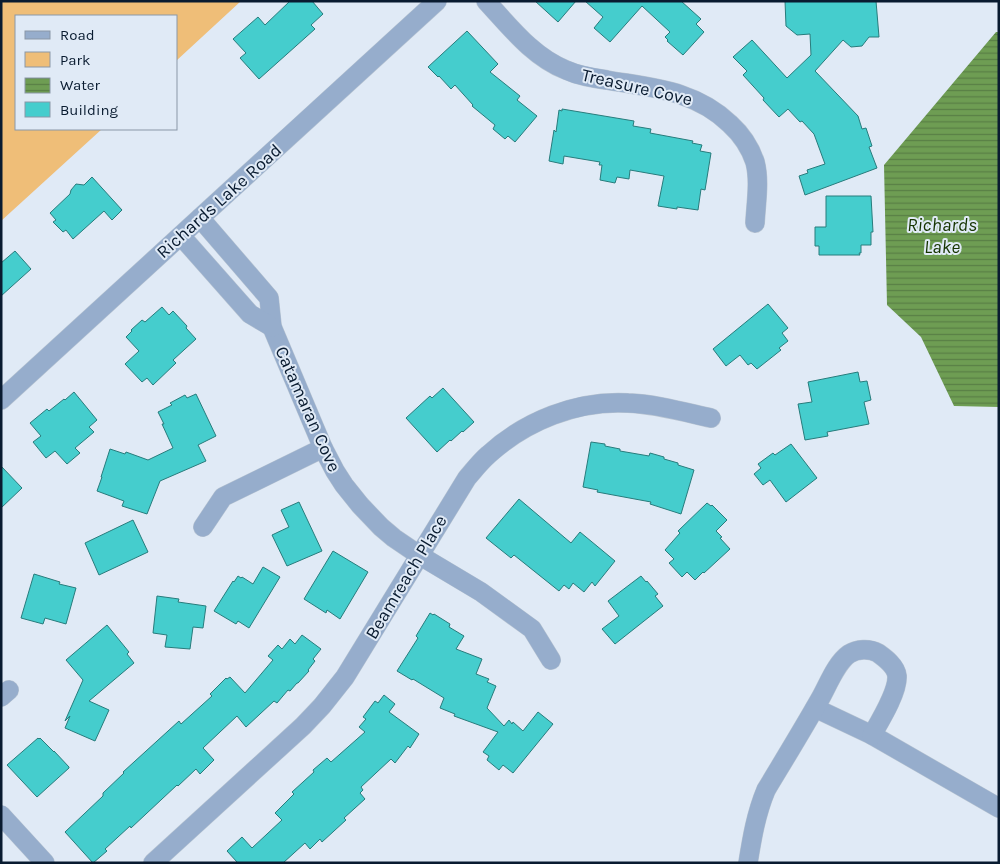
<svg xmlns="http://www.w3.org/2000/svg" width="1000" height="864" font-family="Karla,sans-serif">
	<defs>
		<pattern id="water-rules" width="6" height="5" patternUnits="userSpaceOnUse" patternTransform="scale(1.25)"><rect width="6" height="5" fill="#6e9d53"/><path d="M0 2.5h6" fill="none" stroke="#597f45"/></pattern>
	</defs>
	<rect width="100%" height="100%" fill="#e0eaf6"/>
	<!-- green -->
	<path fill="#efbe78" d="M 1,1 L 241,1 L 176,61 L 176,16 L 16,16 L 16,129 L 102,129 L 1,221 Z"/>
	<!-- water -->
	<path fill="url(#water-rules)" d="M 996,32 L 999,32 L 999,407 L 954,406 L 921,337 L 887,305 L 884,165 Z"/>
	<!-- building -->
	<g fill="#45cdcd" stroke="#287c7c">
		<path d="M 290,1 L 312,1 L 323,14 L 311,25 L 315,29 L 259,79 L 240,58 L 246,53 L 233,39 L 258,17 L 265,25 Z"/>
		<path d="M 535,1 L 576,1 L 558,22 Z"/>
		<path d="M 585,1 L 681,1 L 701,19 L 696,24 L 704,32 L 683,55 L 667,41 L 668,40 L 665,37 L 670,32 L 642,6 L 610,42 L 594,28 L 603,17 Z"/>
		<path d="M 785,1 L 876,1 L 879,37 L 869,37 L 862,46 L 851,47 L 843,40 L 815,71 L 858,116 L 862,129 L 866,128 L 872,146 L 869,147 L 877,168 L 805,195 L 799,176 L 808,173 L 807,170 L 825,164 L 814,134 L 802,121 L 800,122 L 788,109 L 779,117 L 763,100 L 764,98 L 743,75 L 747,71 L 733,57 L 752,40 L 787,78 L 811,55 L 810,34 L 797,35 L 786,26 Z"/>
		<path d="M 467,31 L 498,64 L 490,72 L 520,96 L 517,100 L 537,116 L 515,142 L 508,136 L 505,139 L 493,129 L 495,125 L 472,106 L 473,105 L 455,85 L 451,89 L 439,76 L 438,77 L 428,67 Z"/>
		<path d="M 562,109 L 634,121 L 633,126 L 651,129 L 650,133 L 693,141 L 692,143 L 702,145 L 700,151 L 711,153 L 705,190 L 701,189 L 698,210 L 677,207 L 677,209 L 658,206 L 664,176 L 630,170 L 629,179 L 617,177 L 615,183 L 600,180 L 602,165 L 599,165 L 600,162 L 564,156 L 563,164 L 549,161 L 554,130 L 556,132 L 559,110 L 562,111 Z"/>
		<path d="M 92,177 L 122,210 L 112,220 L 104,211 L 73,239 L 66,230 L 63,232 L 53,222 L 56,220 L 50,213 L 70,194 L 71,190 L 76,184 L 84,185 Z"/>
		<path d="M 826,196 L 871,196 L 873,232 L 871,232 L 871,245 L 861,245 L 861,253 L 859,253 L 860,255 L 819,255 L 819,246 L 815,246 L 815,227 L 826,227 Z"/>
		<path d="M 15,251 L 31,269 L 1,296 L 1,263 Z"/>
		<path d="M 768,304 L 788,328 L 782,333 L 788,341 L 779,348 L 781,350 L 757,369 L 751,363 L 748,365 L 740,355 L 726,366 L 713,349 Z"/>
		<path d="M 162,307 L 169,315 L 173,311 L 187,326 L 186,328 L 196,339 L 173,360 L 176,363 L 153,385 L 147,378 L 142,382 L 125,364 L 139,351 L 126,337 L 132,331 L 131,330 L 142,320 L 145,322 Z"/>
		<path d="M 858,372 L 860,382 L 867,381 L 871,400 L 864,402 L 869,424 L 827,432 L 828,436 L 805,440 L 798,404 L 812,402 L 808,382 Z"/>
		<path d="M 443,388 L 474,422 L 463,432 L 462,431 L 451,441 L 450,440 L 437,452 L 406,418 L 430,396 L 432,398 Z"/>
		<path d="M 74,392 L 97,420 L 89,427 L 94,432 L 75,448 L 80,453 L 67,464 L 55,451 L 46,458 L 33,442 L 41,436 L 30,423 L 47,409 L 49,411 L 64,399 L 65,400 Z"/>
		<path d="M 196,394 L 216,436 L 198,445 L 206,461 L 160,481 L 147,514 L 122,506 L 124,501 L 97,491 L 102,477 L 101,477 L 110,449 L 125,454 L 126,452 L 148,460 L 173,448 L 162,424 L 164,424 L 158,412 L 172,405 L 170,403 L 185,395 L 187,398 Z"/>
		<path d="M 591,442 L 605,444 L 605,446 L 620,449 L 620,451 L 649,456 L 650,453 L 664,457 L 664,459 L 678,463 L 678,465 L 694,470 L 681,514 L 650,504 L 651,502 L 597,492 L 598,490 L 583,487 Z"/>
		<path d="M 791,444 L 817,478 L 786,502 L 770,480 L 763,485 L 754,474 L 761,468 L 758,464 L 773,453 L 775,455 Z"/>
		<path d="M 1,466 L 22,488 L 1,508 Z"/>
		<path d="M 519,499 L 571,543 L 580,532 L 615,561 L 595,586 L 592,582 L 584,592 L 573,583 L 569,589 L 564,585 L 559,591 L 514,555 L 511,558 L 486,538 Z"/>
		<path d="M 299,502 L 322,551 L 287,566 L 272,535 L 289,527 L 281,510 Z"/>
		<path d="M 707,503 L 711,506 L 712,505 L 727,520 L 716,531 L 722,537 L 720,538 L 730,549 L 704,573 L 703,572 L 695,580 L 687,572 L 682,577 L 669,563 L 674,559 L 665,550 L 680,533 L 678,531 Z"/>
		<path d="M 133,520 L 148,552 L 99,575 L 85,543 Z"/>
		<path d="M 333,551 L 368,572 L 340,619 L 327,610 L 326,613 L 304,599 Z"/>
		<path d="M 263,567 L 280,577 L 249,628 L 238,621 L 236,624 L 214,611 L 233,581 L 234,582 L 238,576 L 241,578 L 242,577 L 253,584 Z"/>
		<path d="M 34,574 L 60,582 L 59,584 L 76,588 L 66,624 L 45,618 L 43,624 L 21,618 Z"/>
		<path d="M 641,576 L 646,582 L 647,581 L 658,594 L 655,596 L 663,606 L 615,644 L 602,629 L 619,616 L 608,601 Z"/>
		<path d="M 157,596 L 179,599 L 178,602 L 206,606 L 203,628 L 193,627 L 190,649 L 165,647 L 167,635 L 153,633 Z"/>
		<path d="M 430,613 L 433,615 L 434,614 L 450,624 L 449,627 L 464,636 L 456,649 L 482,659 L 476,674 L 489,679 L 487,682 L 496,686 L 487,708 L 504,726 L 509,720 L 512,724 L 513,722 L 523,731 L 538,712 L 553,724 L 513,773 L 503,765 L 499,770 L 487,760 L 489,756 L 483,752 L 498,732 L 454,716 L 455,714 L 440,708 L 444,698 L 413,679 L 412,680 L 397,671 L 418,638 L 416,636 Z"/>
		<path d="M 107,625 L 129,652 L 127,654 L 134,663 L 89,701 L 109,710 L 95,741 L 65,728 L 70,716 L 65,721 L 83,680 L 66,660 Z"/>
		<path d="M 302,635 L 321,649 L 313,659 L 315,661 L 308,670 L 309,671 L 298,683 L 297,683 L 290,691 L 288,690 L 277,703 L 274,701 L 246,727 L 237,716 L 203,748 L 214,760 L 200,774 L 196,769 L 178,786 L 177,785 L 131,828 L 130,826 L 105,849 L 107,851 L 93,863 L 65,832 L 103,796 L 103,793 L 124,773 L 123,772 L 179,721 L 181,724 L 212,696 L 210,694 L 226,678 L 227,679 L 230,677 L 245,693 L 273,660 L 268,656 L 278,645 L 282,649 L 290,639 L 295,644 Z"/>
		<path d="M 384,695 L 395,704 L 389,712 L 419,734 L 410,748 L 408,746 L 395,763 L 391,759 L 361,787 L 363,790 L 360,793 L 365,799 L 344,818 L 346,820 L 322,842 L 320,839 L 310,849 L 305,843 L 283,863 L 236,863 L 237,862 L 227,851 L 242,837 L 252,848 L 282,820 L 275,813 L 294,794 L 292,792 L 314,772 L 313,770 L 327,758 L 331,762 L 365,732 L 359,727 L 366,719 L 363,717 L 375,701 L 378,703 Z"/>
		<path d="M 38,738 L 39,739 L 40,738 L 54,752 L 54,751 L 69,767 L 69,768 L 37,797 L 7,765 Z"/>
	</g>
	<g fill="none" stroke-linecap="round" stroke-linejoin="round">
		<!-- street casing -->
		<g stroke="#b9c5d2" stroke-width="20">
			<g id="street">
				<path d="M 486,1 C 510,27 533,57 566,70 C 579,76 593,78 607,80 C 652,88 695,90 730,124 C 741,134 750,147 755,162 C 760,181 756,203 755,223"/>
				<path d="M 200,218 L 269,298 L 272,327 L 323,448 L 335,471 L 344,485 L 360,505 L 381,527 L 394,538 L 419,555 L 481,592 L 532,629 L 551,660"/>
				<path d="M 181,236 L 250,314 L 272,327"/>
				<path d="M 1,400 L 437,1"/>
				<path d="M 203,527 L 223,497 L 323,448"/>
				<path d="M 1,697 L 9,690"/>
				<path d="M 815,708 L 872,735 L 999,808"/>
				<path d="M 1,815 L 45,863"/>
				<path d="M 153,863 L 303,726 L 322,706 L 345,677 L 467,478 C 474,470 480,462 488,455 C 525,421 577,400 628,403 C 656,404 684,412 711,418"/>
				<path d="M 748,863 C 752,838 756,814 766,790 C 784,760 803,729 820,699 C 828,685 836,663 849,654 C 857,649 869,648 878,653 C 885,658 896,666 897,676 C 898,692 880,721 872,735"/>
			</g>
		</g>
		<!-- street -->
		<use href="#street" stroke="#96adcc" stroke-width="19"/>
	</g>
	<g text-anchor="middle" stroke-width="4" stroke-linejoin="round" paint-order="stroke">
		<!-- street labels -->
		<g font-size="18" fill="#091b30" stroke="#e0eaf6">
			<text transform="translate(637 87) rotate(13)" y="6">Treasure Cove</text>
			<text transform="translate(219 201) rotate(-42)" y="6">Richards Lake Road</text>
			<text transform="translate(308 409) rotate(66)" y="6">Catamaran Cove</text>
			<text transform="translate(406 577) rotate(-59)" y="6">Beamreach Place</text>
		</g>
		<!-- water labels -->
		<g font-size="19" font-style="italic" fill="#163400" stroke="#e0eaf6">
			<text x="942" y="231">Richards<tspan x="942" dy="22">Lake</tspan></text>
		</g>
	</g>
	<!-- border -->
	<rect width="1000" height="864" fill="none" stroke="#091b30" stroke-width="5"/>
	<!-- legend -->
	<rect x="15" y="15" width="162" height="115" fill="#e0eaf6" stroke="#8a97a7"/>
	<rect x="25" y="31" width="25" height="8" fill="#96adcc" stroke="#8a97a7"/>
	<text x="60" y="40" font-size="15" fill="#091b30">Road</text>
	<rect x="25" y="52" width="25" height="15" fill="#efbe78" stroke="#8a97a7"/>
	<text x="60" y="65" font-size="15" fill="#091b30">Park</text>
	<rect x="25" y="78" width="25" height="15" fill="url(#water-rules)" stroke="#8a97a7"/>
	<text x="60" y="90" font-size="15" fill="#091b30">Water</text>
	<rect x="25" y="102" width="25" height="15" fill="#45cdcd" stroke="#8a97a7"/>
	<text x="60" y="115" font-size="15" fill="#091b30">Building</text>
</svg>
